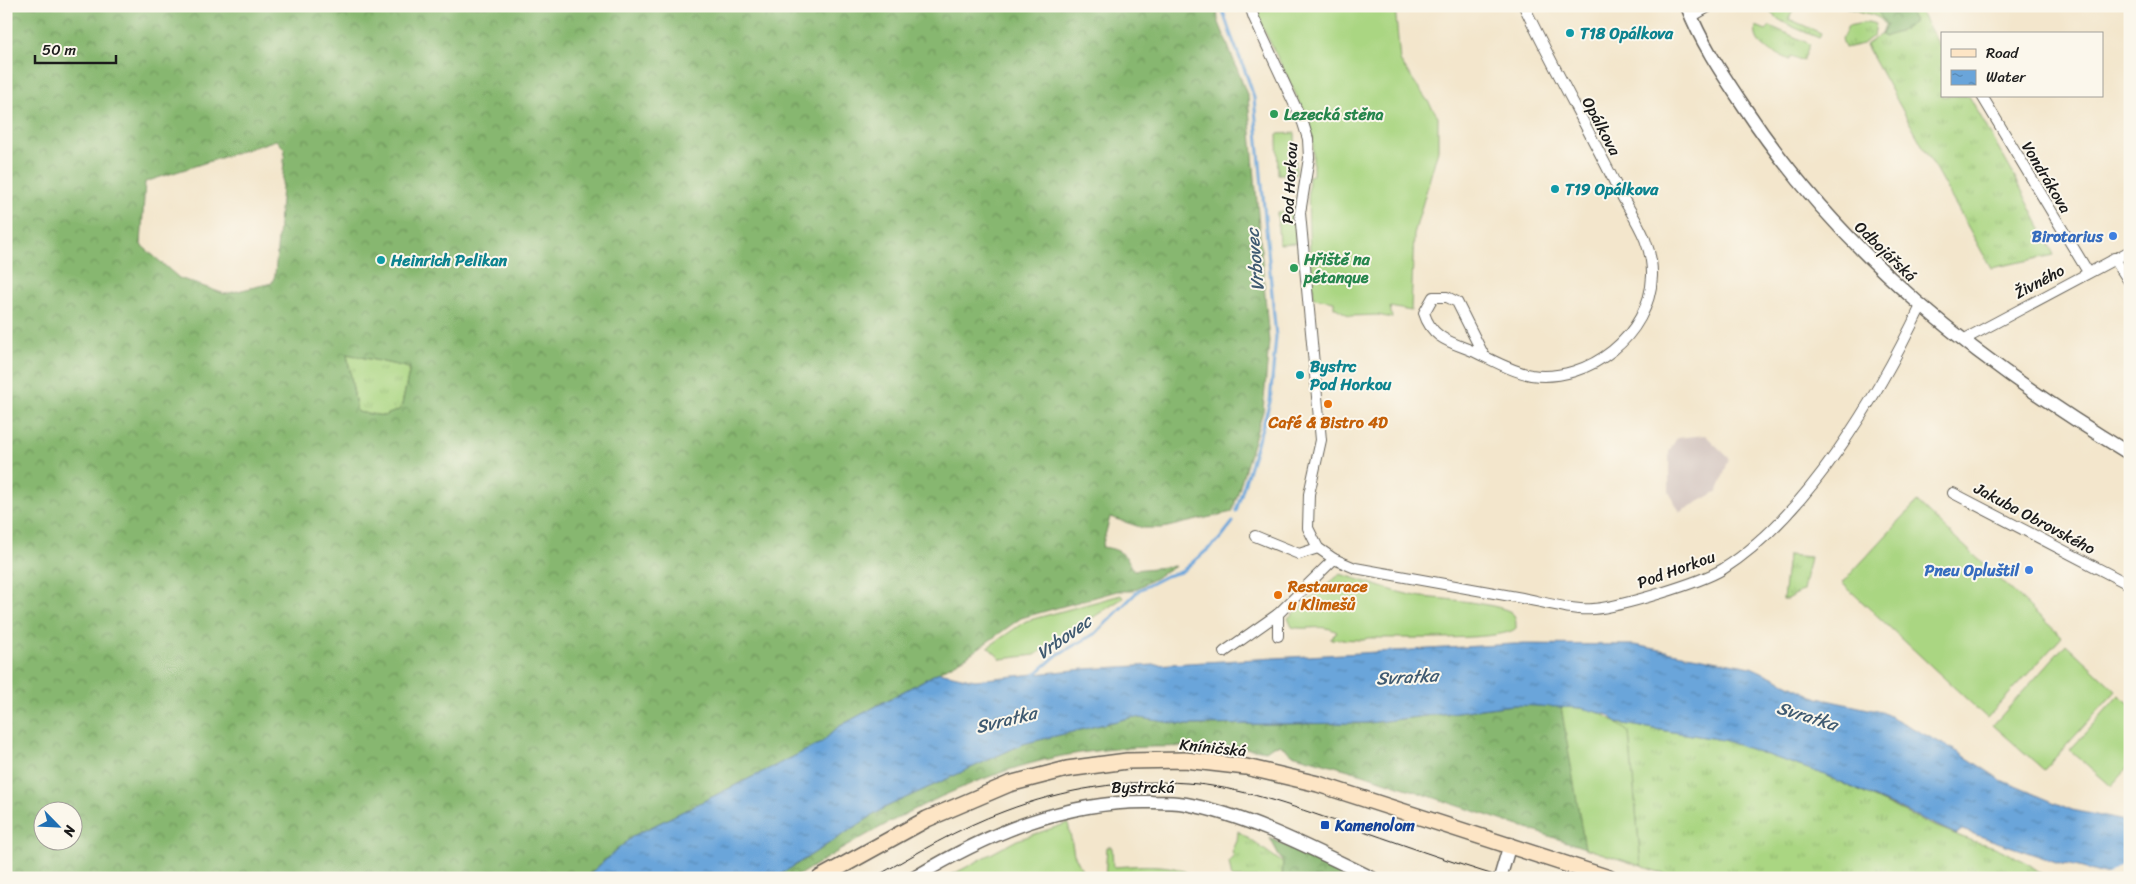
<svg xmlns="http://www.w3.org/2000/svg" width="2136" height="884" font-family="Sriracha,sans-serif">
	<defs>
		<pattern id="grass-tufts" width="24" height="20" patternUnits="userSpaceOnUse" patternTransform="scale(1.25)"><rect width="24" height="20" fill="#aad682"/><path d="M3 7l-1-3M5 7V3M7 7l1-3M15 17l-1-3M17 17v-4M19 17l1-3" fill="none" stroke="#92b770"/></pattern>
		<pattern id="forest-crowns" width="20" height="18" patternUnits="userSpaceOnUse" patternTransform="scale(1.25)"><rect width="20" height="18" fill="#87b770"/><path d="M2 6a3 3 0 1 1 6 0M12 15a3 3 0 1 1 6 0" fill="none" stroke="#6e945b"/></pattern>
		<pattern id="water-ripples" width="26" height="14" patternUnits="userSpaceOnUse" patternTransform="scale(1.25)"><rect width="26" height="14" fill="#6aa5da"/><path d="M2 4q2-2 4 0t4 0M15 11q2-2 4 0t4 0" fill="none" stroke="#5686b0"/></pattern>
	</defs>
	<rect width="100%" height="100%" fill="#fbf7ec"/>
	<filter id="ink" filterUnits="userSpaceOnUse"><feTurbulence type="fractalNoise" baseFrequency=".02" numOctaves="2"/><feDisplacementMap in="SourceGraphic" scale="10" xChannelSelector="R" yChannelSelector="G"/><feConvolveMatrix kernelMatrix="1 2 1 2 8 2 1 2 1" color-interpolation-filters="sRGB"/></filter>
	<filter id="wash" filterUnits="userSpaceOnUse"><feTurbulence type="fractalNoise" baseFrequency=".0096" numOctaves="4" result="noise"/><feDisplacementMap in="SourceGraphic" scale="20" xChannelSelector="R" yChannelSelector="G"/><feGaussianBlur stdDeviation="1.12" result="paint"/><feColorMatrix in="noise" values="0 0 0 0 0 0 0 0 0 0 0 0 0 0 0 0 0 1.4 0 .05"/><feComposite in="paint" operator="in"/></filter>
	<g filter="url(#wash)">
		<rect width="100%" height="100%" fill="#f3e6cc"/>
		<!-- industrial -->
		<path fill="#cfc0bb" d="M 1705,435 L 1729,458 L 1718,491 L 1680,512 L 1669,492 L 1669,451 L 1677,438 Z"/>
		<!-- grass -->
		<g fill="url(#grass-tufts)" stroke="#63794f">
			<path d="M 1767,6 L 1795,6 L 1789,19 L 1821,33 L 1819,38 C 1806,32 1769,20 1767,6 Z"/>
			<path d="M 1844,6 L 1917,6 L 1942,50 L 1942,96 L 1969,96 L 2016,179 L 2054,255 L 1991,268 L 1866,45 L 1882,33 L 1885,25 C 1880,12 1856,13 1844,6 Z"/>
			<path d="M 1868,22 L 1876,24 L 1874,35 L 1863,44 L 1845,48 L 1842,39 L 1848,26 Z"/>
			<path d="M 1756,26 L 1766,30 L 1770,26 L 1810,44 L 1803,61 L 1791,56 L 1789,60 C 1774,52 1752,47 1756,26 Z"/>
			<path d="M 347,354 L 410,368 L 401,409 L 384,416 L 357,412 Z"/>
			<path d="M 1788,555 L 1810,557 L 1803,590 L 1788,599 L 1783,599 Z"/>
			<path d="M 1617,723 L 1723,740 L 1820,773 L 1932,825 L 1972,841 L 1995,847 L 2026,862 L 2048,878 L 2021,874 L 2013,878 L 1676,878 L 1641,866 L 1629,734 Z"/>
			<path d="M 1238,831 L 1283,863 L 1282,878 L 1232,878 L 1229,862 L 1234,857 L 1232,852 L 1237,841 Z"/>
		</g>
		<!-- forest -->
		<g fill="url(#forest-crowns)" stroke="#526a46" fill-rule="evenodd">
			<path d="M 6,6 L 1217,6 L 1218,20 L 1248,97 L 1269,342 L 1263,411 L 1232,512 L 1163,528 L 1143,528 L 1110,517 L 1102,547 C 1119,549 1127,554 1133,570 L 1176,566 L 1132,591 L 1117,591 L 1021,618 L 966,657 L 838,727 L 821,743 L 633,836 L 585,878 L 6,878 ZM 276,140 L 285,149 L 275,275 L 272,283 L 225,294 L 179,278 L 141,245 L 145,182 ZM 347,354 L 410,368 L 401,409 L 384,416 L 357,412 ZM 42,812 L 72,812 L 72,842 L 42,842 Z"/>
			<path d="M 1866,6 L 1907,6 L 1914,22 L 1901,31 L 1884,37 L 1882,34 L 1887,25 L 1877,11 Z"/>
			<path d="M 1513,705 L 1561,706 L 1585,848 L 1363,774 L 1292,754 L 1280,745 L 1273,746 L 1266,751 C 1248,747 1228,749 1210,748 C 1160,745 1111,747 1062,756 C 969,774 875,828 794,878 L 775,878 L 886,807 L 1023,744 L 1133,717 L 1186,725 L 1369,723 Z"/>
			<path d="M 1270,838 L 1351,878 L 1282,878 L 1283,863 Z"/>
		</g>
		<!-- garden -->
		<g fill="#aad682" stroke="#63794f">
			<path d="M 1254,6 L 1395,6 L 1400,61 L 1438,116 L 1438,150 L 1414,234 L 1411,311 L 1390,307 L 1392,318 L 1378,315 L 1350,316 L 1334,307 L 1334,301 L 1314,298 C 1310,257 1307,218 1309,176 L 1313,175 L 1313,139 L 1310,123 L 1257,16 Z"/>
			<path d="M 1295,133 L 1296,174 L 1278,174 L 1277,134 Z"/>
			<path d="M 1294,211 L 1296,243 L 1279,244 L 1277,212 Z"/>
			<path d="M 1917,502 L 2062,637 L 1987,718 L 1842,583 Z"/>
			<path d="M 1340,574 C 1370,582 1401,596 1432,598 C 1448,599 1495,604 1509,611 C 1516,614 1516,621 1516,628 C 1504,642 1390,637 1367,638 L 1364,640 L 1330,639 L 1337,632 C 1323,623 1308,631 1292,627 L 1288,618 Z"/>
			<path d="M 1121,595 L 1123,598 L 1035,655 L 1001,659 L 988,647 L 1026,621 Z"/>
			<path d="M 2066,644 L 2116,691 L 2044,770 L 1993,725 Z"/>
			<path d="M 2119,695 L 2130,704 L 2130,765 L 2111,786 L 2070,750 Z"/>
			<path d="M 1561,706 C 1594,709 1604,711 1629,733 L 1641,866 L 1585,848 Z"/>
			<path d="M 1068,823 L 1074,854 L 1086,878 L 946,878 L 1017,840 Z"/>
			<path d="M 1107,847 L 1112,847 L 1113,867 C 1133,866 1180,861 1193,878 L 1105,878 Z"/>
		</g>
		<!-- water -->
		<path fill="url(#water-ripples)" stroke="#43607b" d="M 1514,644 L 1634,645 L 1751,667 L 1818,698 L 1882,712 L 1958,752 L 2001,780 L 2072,810 L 2130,822 L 2130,878 C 2106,878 2085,866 2062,864 L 1962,830 L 1956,834 L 1820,773 L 1723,740 L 1617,723 L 1609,715 L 1581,708 L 1513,705 L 1369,723 L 1186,725 L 1133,717 L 1023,744 L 886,807 L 775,878 L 585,878 L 633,836 L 821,743 L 838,727 L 939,672 L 975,680 L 1085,669 Z"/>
		<!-- pier -->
		<path fill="#f3e6cc" d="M 2130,858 L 2130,878 L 2105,877 L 2107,875 Z"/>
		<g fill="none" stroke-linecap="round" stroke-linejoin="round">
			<!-- stream -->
			<g stroke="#6aa5da" stroke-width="3">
				<path d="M 1222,6 C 1229,38 1246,67 1254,98 L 1276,337 L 1270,402 L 1236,511"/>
				<path d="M 1034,675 L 1057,655 L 1096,633 L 1139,590 L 1166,576 L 1181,572 L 1219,540 L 1233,522"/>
			</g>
		</g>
	</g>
	<g filter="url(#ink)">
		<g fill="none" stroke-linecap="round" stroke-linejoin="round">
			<!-- minor casing -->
			<g stroke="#67635a" stroke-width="12">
				<g id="minor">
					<path d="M 1250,6 L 1254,18 L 1303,123 L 1308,139 L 1309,158 L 1300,213 L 1321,440 L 1309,494 L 1308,528 L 1318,548 L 1334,559 L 1355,568 C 1411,578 1466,588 1522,598 C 1543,602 1573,611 1593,609 C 1620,607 1700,583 1723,569 C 1807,516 1879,394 1921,306"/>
					<path d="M 1691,17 L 1710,6"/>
					<path d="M 1982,96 L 2088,272"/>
					<path d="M 2114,258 L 2130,283"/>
					<path d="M 1963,340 L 2130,251"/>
					<path d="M 1484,356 L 1457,302 L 1447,297 L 1433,297 L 1424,313 C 1432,339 1451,342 1475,352 C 1492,360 1513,372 1531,375 C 1589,383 1650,335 1652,276 C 1653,240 1631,215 1616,185 C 1586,125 1553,67 1524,6"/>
					<path d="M 1953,493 L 2130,585"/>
					<path d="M 1255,536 L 1299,554 L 1318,548"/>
					<path d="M 1278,636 L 1278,614"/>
					<path d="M 1224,652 L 1278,614 L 1334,559"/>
				</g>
			</g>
			<!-- tertiary casing -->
			<g stroke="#67635a" stroke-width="15">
				<g id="tertiary">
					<path d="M 1687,6 C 1701,43 1723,75 1745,108 C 1844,257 1978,362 2130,454"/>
					<path d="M 914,878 C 987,834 1065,800 1152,802 C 1163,802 1175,802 1186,804 C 1250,816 1314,850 1372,878"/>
					<path d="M 1500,878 L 1510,844"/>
				</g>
			</g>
			<!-- secondary casing -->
			<g stroke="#67635a" stroke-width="18">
				<path id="secondary" d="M 820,878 L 927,819 L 1009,784 L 1067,769 L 1127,761 L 1185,760 L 1246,767 L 1318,784 L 1609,878"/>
			</g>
			<!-- minor -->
			<use href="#minor" stroke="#fff" stroke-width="10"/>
			<!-- tertiary -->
			<use href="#tertiary" stroke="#fff" stroke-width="12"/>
			<!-- secondary -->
			<use href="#secondary" stroke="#fde5c5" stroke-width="15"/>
			<!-- tram -->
			<path stroke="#1c1c1c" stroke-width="1" d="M 873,878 C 916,854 958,828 1005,811 C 1063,789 1126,779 1187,783 C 1240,787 1291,806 1341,823 C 1395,842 1448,861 1503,878"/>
		</g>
	</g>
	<!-- markers -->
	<g fill="#0f9aa8" stroke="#fbf7ec" stroke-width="2">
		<circle cx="1570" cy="33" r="5"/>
		<circle cx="1555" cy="189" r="5"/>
		<circle cx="381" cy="260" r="5"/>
		<circle cx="1300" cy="375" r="5"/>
	</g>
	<g fill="#2e9e5b" stroke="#fbf7ec" stroke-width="2">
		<circle cx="1274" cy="114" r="5"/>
		<circle cx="1294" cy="268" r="5"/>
	</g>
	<g fill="#3f7fe0" stroke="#fbf7ec" stroke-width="2">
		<circle cx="2113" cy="236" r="5"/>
		<circle cx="2029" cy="570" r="5"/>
	</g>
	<g fill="#e8710a" stroke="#fbf7ec" stroke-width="2">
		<circle cx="1328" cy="404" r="5"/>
		<circle cx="1278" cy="595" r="5"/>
	</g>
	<rect fill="#1a4fb4" stroke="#fbf7ec" stroke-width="2" x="1320" y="820" width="10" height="10" rx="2.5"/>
	<g text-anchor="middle" stroke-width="4" stroke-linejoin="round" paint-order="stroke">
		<!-- culture labels -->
		<g font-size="16" font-weight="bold" fill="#0d838f" stroke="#fbf7ec" text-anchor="start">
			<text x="1580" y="39">T18 Opálkova</text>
			<text x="1565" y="195">T19 Opálkova</text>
			<text x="391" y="266">Heinrich Pelikan</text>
			<text x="1310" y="372">Bystrc<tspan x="1310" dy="18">Pod Horkou</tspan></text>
		</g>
		<!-- leisure labels -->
		<g font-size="16" font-weight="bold" fill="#27864d" stroke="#fbf7ec" text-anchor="start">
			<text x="1284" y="120">Lezecká stěna</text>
			<text x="1304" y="265">Hřiště na<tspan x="1304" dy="18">pétanque</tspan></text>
		</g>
		<!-- street labels -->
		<g font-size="16" fill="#1c1c1c" stroke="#fbf7ec">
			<text transform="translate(1602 126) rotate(62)" y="6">Opálkova</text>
			<text transform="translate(2047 177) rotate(59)" y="6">Vondrákova</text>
			<text transform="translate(1289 183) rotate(-87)" y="6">Pod Horkou</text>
			<text transform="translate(1886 251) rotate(44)" y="6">Odbojářská</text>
			<text transform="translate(2039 281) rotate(-28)" y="6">Živného</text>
			<text transform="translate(2035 518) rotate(28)" y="6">Jakuba Obrovského</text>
			<text transform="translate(1676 569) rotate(-20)" y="6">Pod Horkou</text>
			<text transform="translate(1213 747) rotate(6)" y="6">Kníničská</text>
			<text x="1143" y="793">Bystrcká</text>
		</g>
		<!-- shop labels -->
		<g font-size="16" font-weight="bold" fill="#366cbe" stroke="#fbf7ec" text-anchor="end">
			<text x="2103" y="242">Birotarius</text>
			<text x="2019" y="576">Pneu Opluštil</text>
		</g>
		<!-- food labels -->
		<g font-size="16" font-weight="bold" fill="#c56008" stroke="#fbf7ec">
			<text x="1328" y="428">Café &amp; Bistro 4D</text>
			<text x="1288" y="592" text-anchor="start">Restaurace<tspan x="1288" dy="18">u Klimešů</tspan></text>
		</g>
		<!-- transit labels -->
		<g font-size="16" font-weight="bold" fill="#164399" stroke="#fbf7ec" text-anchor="start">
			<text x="1335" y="831">Kamenolom</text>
		</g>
		<!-- water labels -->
		<g font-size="18" font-style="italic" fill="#3f5a71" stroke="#fbf7ec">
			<text transform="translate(1255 260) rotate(-95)" y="6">Vrbovec</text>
			<text transform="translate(1064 637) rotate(-35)" y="6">Vrbovec</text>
			<text transform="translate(1407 677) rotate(-3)" y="6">Svratka</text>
			<text transform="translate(1807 716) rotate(17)" y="6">Svratka</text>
			<text transform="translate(1006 720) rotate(-14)" y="6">Svratka</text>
		</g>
	</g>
	<!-- margin -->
	<rect width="2136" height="884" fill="none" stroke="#fbf7ec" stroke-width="25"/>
	<!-- legend -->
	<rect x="1941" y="32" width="162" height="65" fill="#fbf7ec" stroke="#a29f99"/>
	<rect x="1951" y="49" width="25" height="8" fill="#fde5c5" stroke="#a29f99"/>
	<text x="1986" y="58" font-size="15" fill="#1c1c1c">Road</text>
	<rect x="1951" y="70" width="25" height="15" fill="url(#water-ripples)" stroke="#a29f99"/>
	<text x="1986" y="82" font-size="15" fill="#1c1c1c">Water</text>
	<!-- north arrow -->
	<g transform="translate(58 826) rotate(114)"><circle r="24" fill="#fbf7ec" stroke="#a29f99"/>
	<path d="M0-4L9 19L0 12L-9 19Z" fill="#1f6fb2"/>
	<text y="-8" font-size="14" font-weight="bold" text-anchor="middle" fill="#1c1c1c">N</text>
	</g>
	<!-- scale -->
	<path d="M35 55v8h81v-8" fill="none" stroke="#1c1c1c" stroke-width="2.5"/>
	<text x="42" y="55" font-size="15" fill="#1c1c1c" stroke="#fbf7ec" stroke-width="4" paint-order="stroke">50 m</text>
</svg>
